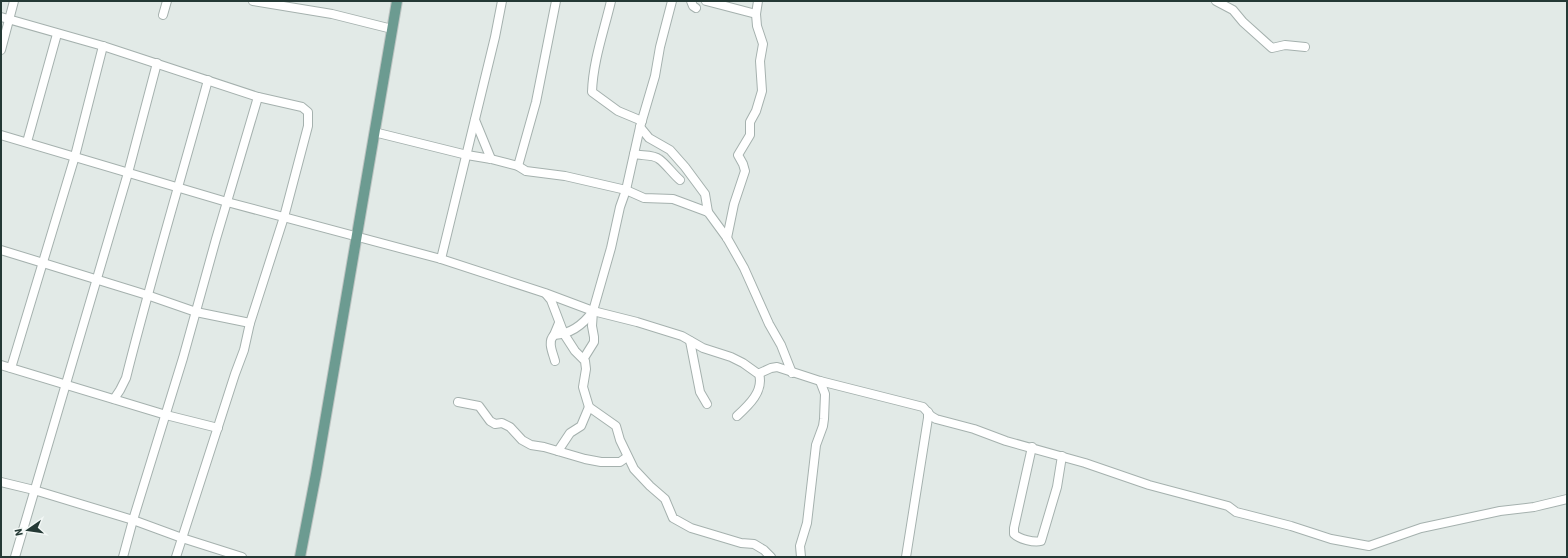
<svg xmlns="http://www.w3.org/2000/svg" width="1568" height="558" font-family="'Source Sans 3',sans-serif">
	<rect width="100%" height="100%" fill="#e2eae7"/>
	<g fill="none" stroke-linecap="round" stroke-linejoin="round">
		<!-- minor casing -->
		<g stroke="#a5b1ae" stroke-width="10">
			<g id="minor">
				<path d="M 253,1 L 332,14 L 392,29"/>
				<path d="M 611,1 C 604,31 593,61 592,92 L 618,111 L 642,121"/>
				<path d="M 691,1 L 693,6 L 696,8"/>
				<path d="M 706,1 L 756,14"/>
				<path d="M 1216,1 L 1233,10 L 1243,22 L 1272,48 L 1285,45 L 1305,47"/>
				<path d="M 163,15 L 167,1"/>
				<path d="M 1,17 L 103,46 L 258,97 L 302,107 L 308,112 L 308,126 L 284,217 L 250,323 L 244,350 L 235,374 L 176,557"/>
				<path d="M 1,50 L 14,1"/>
				<path d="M 475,120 L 491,159"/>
				<path d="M 640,127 L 649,138 L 670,150 L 685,167 L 705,194 L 708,212"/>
				<path d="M 374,132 L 467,155 L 491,159 L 518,166 L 526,171 L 565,176 L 626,190 L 644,198 L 673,199 L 708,212 L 727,238 L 744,268 L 769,324 L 781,345 L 792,373"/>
				<path d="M 1,135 L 227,202 L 441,259 L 545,293 L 593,311 L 637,322 L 682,336 L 703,348 L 731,357 L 743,363 L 757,373 L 760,373 L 771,368 L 777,367 L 820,381 L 923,407 L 931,416 L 936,419 L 974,429 L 1006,441 L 1085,463 L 1149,485 L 1228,506 L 1236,512 L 1291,526 L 1331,539 L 1369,546 L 1421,528 L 1500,511 L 1534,507 L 1567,499"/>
				<path d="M 27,142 L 57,34"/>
				<path d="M 634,154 C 641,156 653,154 659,159 C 665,163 673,174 680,180"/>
				<path d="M 518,166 L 536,102 L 556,1"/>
				<path d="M 727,238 L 734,204 L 745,171 L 743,164 L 738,155 L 750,135 L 750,122 L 756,111 L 762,91 L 760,61 L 763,44 L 757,26 L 756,14 L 758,1"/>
				<path d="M 1,250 L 147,295 L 196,312 L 250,323"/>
				<path d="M 441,259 L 495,37 L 502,1"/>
				<path d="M 546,294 L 551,300 L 564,334 L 575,351 L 585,361 L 586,369 L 583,387 L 589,407 L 616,426 L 620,440 L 634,469 L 650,486 L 665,499 L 673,518 L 691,528 L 741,543 L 754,544 L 764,550 L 771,557"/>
				<path d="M 559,323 L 554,335 C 571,334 583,325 593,311"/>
				<path d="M 554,335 C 547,342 553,353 555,361"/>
				<path d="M 690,341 L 700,392 L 707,404"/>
				<path d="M 584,358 L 594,342 L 594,337 L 592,326 L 593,311 L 611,248 L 620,207 L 626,190 L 640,127 L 655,76 L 660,47 L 672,1"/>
				<path d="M 1,365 L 166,415 L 218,428"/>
				<path d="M 11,368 L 75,156 L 103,46"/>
				<path d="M 114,399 L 120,390 L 126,378 C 151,278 181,179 208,80"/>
				<path d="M 458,402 L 479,406 L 490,421 L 495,424 L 502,423 L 510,427 L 522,440 L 531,445 L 544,447 L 585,459 L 601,462 L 620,462 L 627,457"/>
				<path d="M 737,416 C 749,405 764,391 759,374"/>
				<path d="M 1032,447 L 1014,528 L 1014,534 C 1019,539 1034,543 1041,541 L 1057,487 L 1062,456"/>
				<path d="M 558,451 L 570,433 L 581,426 L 589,407"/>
				<path d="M 1,482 L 34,490 L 133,520 L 182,538 L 242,557"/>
				<path d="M 15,557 L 128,173 L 157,63"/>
				<path d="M 123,557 L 133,520 L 183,358 L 216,239 L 258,97"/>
				<path d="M 801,557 L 800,546 L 807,523 L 816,445 L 823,426 L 824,419 L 825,394 L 820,381"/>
				<path d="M 906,557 L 928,418 L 928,412"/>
			</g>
		</g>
		<!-- major casing -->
		<g stroke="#bdc4c2" stroke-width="12">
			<path id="major" d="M 300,557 L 316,474 L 397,1"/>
		</g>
		<!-- minor -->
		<use href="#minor" stroke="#fff" stroke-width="8"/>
		<!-- major -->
		<use href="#major" stroke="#6c9b91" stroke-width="10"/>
	</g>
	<!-- border -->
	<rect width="1568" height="558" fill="none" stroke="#243935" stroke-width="4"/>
	<!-- north arrow -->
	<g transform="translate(28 530) rotate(257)" stroke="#f2f7f5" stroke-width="3" paint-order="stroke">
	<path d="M0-3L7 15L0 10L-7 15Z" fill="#243935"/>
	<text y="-6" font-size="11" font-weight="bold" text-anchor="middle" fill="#243935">N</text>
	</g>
</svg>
